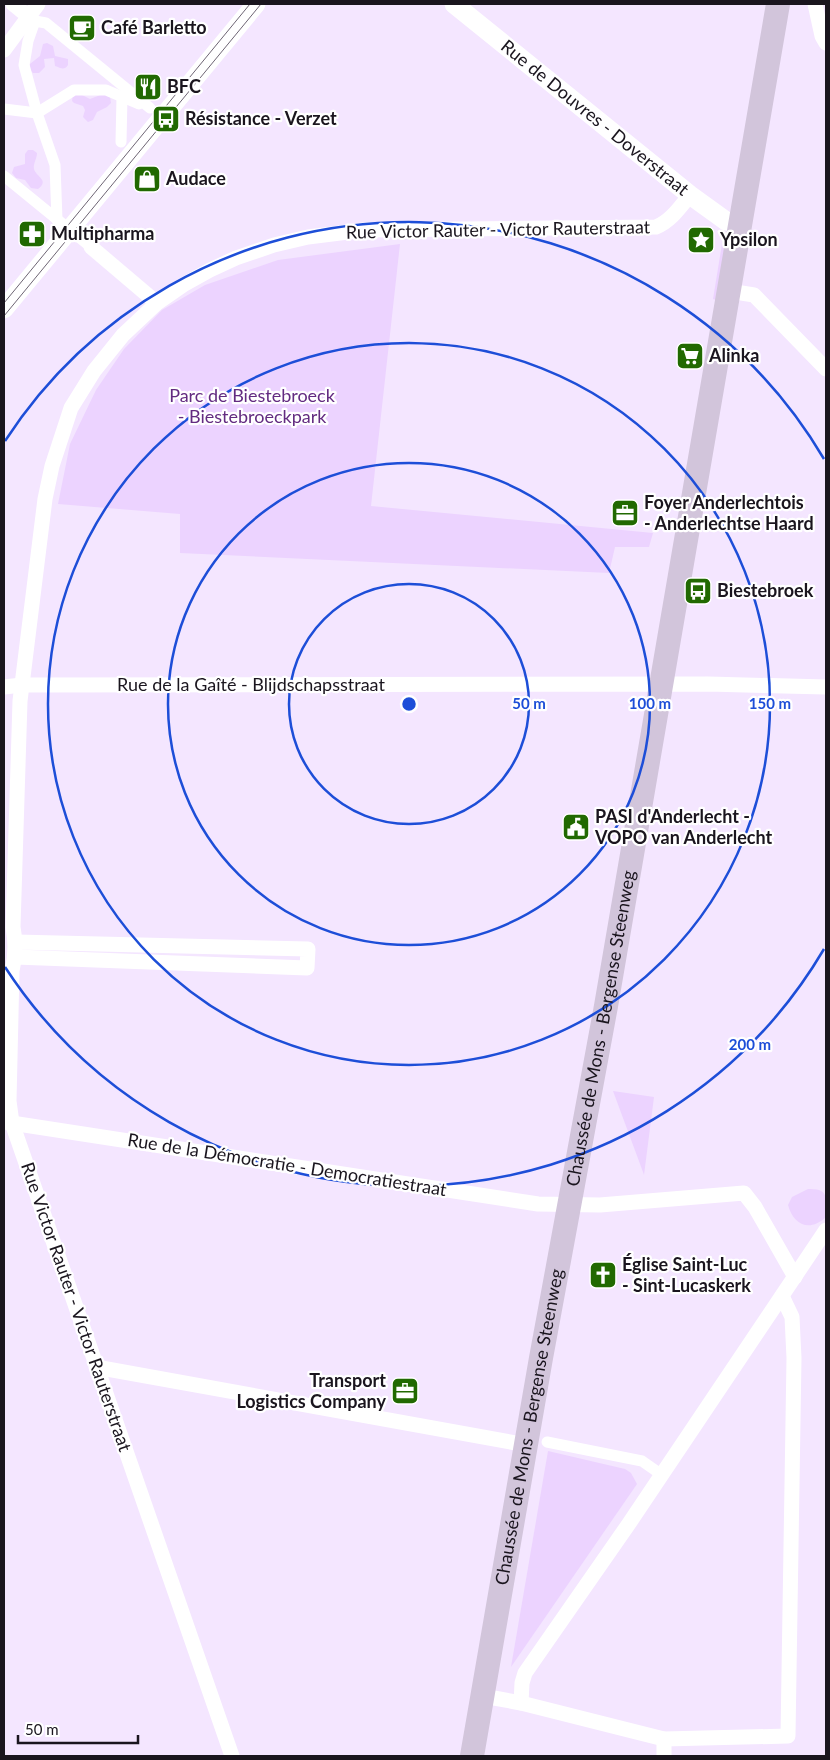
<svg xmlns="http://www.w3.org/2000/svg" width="830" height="1760" font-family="Lato,sans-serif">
	<rect width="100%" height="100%" fill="#f4e6ff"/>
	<!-- green -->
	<g fill="#ecd3ff">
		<path d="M 47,43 L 53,46 L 55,56 L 68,59 L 68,65 C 64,71 61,68 55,66 L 54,58 L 44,59 L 45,67 L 39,73 L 33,73 L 30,70 L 30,64 L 40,56 L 43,44 Z"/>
		<path d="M 73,94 L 82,95 L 90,99 L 103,94 L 110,97 L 111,103 L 107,107 L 97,112 L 93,120 L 88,122 L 83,117 L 85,110 L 83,106 L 74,103 L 72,101 Z"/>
		<path d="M 28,150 L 33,150 L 37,153 C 37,159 33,163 34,169 C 36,177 50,180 38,189 L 31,188 L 25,180 L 16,178 L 12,173 L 14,167 L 25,164 L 25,154 Z"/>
		<path d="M 400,244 L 371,506 L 653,533 L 649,547 L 615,547 L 609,573 L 180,553 L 180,514 L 58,504 L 70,444 L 96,390 L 124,349 L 162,310 L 205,285 L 278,260 Z"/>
		<path d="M 722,244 L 725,247 L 716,300 L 713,299 Z"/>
		<path d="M 613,1091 L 654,1097 L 644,1175 L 643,1172 Z"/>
		<path d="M 808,1189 C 830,1188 826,1199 826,1217 C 810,1232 794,1226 788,1205 L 792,1197 Z"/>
		<path d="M 548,1451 L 625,1469 L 631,1473 L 637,1484 L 511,1667 Z"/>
	</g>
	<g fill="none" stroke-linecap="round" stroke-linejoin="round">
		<!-- pedestrian -->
		<g stroke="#fff" stroke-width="11">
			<path d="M 4,109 L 37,113 L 74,90 L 106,90 L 139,104"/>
			<path d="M 121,142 L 122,97"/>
			<path d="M 4,176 L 91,247"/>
			<path d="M 57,220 L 55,165 L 37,113 L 24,65 L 28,41 L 35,21 L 46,23 L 150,108"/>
			<path d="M 547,1442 L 642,1461 L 662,1475"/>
		</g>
		<!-- minor -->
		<g stroke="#fff" stroke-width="15">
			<path d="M 13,4 L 29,17"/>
			<path d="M 815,4 L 822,36 L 826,43"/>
			<path d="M 4,50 L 38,4"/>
			<path d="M 91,247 L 157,303"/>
			<path d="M 729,291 L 754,295 L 826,369"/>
			<path d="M 4,687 L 22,685 L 708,684 L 826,687"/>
			<path d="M 15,957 L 307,968 L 308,949 L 16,942"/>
			<path d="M 5,1122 L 538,1204 L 600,1205 L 744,1193 L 755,1207 L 795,1277"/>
			<path d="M 96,1367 L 527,1445"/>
			<path d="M 483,1696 L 521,1703 L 664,1739 L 788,1736 L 794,1358 L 792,1317 L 782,1296"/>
			<path d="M 521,1703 L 522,1683 L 525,1673 L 628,1525 L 826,1230"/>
			<path d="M 232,1756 L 12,1123 L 9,1101 L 12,971 C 16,955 16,943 13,927 L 20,701 L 45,499 L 52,466 L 71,408 L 94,371 L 123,335 L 157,303 L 183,285 L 210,270 L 236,258 L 274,245 L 308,237 L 364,230 L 656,227 C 671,221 680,207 690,195"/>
			<path d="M 664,1756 L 664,1739"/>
		</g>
		<!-- tertiary -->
		<g stroke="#fff" stroke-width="19">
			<path id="s1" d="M 454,4 L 690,195 L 726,221 L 741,224"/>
			<path d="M 4,309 L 256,4"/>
		</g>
		<!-- primary -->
		<path stroke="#d2c5db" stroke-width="24" id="s2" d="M 472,1756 L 541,1358 L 606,1006 L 778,4"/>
		<!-- tram -->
		<g stroke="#6e6574" stroke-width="1">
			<path d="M 4,303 L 250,4"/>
			<path d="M 4,316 L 261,4"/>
		</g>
	</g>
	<!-- distance rings -->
	<g fill="none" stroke="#1d4ed8" stroke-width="2.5">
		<circle cx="409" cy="704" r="120"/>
		<circle cx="409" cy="704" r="241"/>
		<circle cx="409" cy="704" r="361"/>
		<path d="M824 949A482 482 0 0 1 5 967M5 441A482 482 0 0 1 824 459"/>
	</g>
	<!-- icons -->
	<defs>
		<g id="cafe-square" transform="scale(1.4375)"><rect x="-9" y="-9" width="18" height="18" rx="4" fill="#216901" stroke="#fff"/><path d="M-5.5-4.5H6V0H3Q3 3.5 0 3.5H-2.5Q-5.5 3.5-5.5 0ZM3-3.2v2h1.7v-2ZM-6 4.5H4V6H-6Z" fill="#fff"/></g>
		<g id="restaurant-square" transform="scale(1.4375)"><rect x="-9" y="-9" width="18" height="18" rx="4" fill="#216901" stroke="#fff"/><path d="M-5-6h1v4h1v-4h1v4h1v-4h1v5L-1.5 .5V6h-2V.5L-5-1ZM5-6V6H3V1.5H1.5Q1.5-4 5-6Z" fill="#fff"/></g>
		<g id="bus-square" transform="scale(1.4375)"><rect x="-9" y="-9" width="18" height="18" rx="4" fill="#216901" stroke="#fff"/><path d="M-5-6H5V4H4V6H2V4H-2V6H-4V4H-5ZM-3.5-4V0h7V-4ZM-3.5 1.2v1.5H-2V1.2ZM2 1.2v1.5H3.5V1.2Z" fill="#fff"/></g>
		<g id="shop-square" transform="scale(1.4375)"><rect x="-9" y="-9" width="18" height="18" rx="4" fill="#216901" stroke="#fff"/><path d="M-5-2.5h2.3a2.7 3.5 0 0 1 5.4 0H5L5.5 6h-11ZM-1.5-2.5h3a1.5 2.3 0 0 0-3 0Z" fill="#fff"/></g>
		<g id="pharmacy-square" transform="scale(1.4375)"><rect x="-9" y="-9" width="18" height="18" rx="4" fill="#216901" stroke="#fff"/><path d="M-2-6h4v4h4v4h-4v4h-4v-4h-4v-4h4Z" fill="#fff"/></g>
		<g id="sight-square" transform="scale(1.4375)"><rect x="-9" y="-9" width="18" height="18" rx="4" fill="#216901" stroke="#fff"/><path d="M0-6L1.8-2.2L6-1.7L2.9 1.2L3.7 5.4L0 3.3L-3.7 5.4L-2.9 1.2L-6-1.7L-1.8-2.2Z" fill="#fff"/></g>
		<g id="supermarket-square" transform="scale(1.4375)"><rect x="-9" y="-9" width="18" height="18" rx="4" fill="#216901" stroke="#fff"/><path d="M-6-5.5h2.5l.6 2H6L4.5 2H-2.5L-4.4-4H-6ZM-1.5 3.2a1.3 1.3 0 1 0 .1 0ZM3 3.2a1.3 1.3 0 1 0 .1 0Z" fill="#fff"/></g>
		<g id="office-square" transform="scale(1.4375)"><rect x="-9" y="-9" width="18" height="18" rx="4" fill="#216901" stroke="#fff"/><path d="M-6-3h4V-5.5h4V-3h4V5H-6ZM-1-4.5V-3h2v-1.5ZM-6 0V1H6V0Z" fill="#fff"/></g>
		<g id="civic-square" transform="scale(1.4375)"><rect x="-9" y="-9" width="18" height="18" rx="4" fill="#216901" stroke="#fff"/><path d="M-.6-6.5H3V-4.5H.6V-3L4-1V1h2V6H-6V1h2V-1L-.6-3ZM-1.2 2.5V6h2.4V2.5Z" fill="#fff"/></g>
		<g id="church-square" transform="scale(1.4375)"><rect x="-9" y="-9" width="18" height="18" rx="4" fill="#216901" stroke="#fff"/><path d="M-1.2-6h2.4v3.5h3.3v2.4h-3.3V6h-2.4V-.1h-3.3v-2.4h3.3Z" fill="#fff"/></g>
	</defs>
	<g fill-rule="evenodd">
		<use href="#cafe-square" x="82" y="28"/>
		<use href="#restaurant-square" x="148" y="87"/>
		<use href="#bus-square" x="166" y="119"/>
		<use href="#shop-square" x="147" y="179"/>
		<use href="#pharmacy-square" x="32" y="234"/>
		<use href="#sight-square" x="701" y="240"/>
		<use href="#supermarket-square" x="690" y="356"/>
		<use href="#office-square" x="625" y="513"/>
		<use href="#bus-square" x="698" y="591"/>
		<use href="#civic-square" x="576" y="827"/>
		<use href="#church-square" x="603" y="1275"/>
		<use href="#office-square" x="405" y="1391"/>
	</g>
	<g text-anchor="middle" stroke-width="4.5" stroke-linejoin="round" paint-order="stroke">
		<!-- poi labels -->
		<g font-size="18" font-weight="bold" fill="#1a151e" stroke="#fff" text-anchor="start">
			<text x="101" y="34">Café Barletto</text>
			<text x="167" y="93">BFC</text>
			<text x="185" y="125">Résistance - Verzet</text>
			<text x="166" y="185">Audace</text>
			<text x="51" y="240">Multipharma</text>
			<text x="720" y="246">Ypsilon</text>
			<text x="709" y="362">Alinka</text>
			<text x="644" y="509">Foyer Anderlechtois<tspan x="644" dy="21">- Anderlechtse Haard</tspan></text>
			<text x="717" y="597">Biestebroek</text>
			<text x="595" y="823">PASI d'Anderlecht -<tspan x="595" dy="21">VOPO van Anderlecht</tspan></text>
			<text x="622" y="1271">Église Saint-Luc<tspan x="622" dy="21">- Sint-Lucaskerk</tspan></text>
			<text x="386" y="1387" text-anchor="end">Transport<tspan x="386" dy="21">Logistics Company</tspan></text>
		</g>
		<!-- street labels -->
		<g font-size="18" fill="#1a151e" stroke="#fff">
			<text dy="6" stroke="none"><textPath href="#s1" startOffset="181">Rue de Douvres - Doverstraat</textPath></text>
			<text transform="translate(498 230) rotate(-1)" y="6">Rue Victor Rauter - Victor Rauterstraat</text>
			<text x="251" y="691">Rue de la Gaîté - Blijdschapsstraat</text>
			<text dy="6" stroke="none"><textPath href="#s2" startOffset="739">Chaussée de Mons - Bergense Steenweg</textPath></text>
			<text transform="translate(287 1165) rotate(9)" y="6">Rue de la Démocratie - Democratiestraat</text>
			<text transform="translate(76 1307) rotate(71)" y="6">Rue Victor Rauter - Victor Rauterstraat</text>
			<text dy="6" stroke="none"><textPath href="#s2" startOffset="334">Chaussée de Mons - Bergense Steenweg</textPath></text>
		</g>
		<!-- park labels -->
		<g font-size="18" fill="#632b81" stroke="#fff">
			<text x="252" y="402">Parc de Biestebroeck<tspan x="252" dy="21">- Biestebroeckpark</tspan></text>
		</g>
	</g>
	<circle cx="409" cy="704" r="8" fill="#1d4ed8" stroke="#fff" stroke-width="2.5"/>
	<g font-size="15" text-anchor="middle" font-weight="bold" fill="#1d4ed8" stroke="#fff" stroke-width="4.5" stroke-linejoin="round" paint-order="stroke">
		<text x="529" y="709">50 m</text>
		<text x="650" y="709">100 m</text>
		<text x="770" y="709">150 m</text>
		<text x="750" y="1050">200 m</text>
	</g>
	<!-- border -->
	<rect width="830" height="1760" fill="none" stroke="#1a151e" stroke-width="10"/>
	<!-- scale -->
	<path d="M18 1735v8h120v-8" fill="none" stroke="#1a151e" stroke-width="2.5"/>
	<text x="25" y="1735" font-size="15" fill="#1a151e" stroke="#ffffff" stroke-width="4" paint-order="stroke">50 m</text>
</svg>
